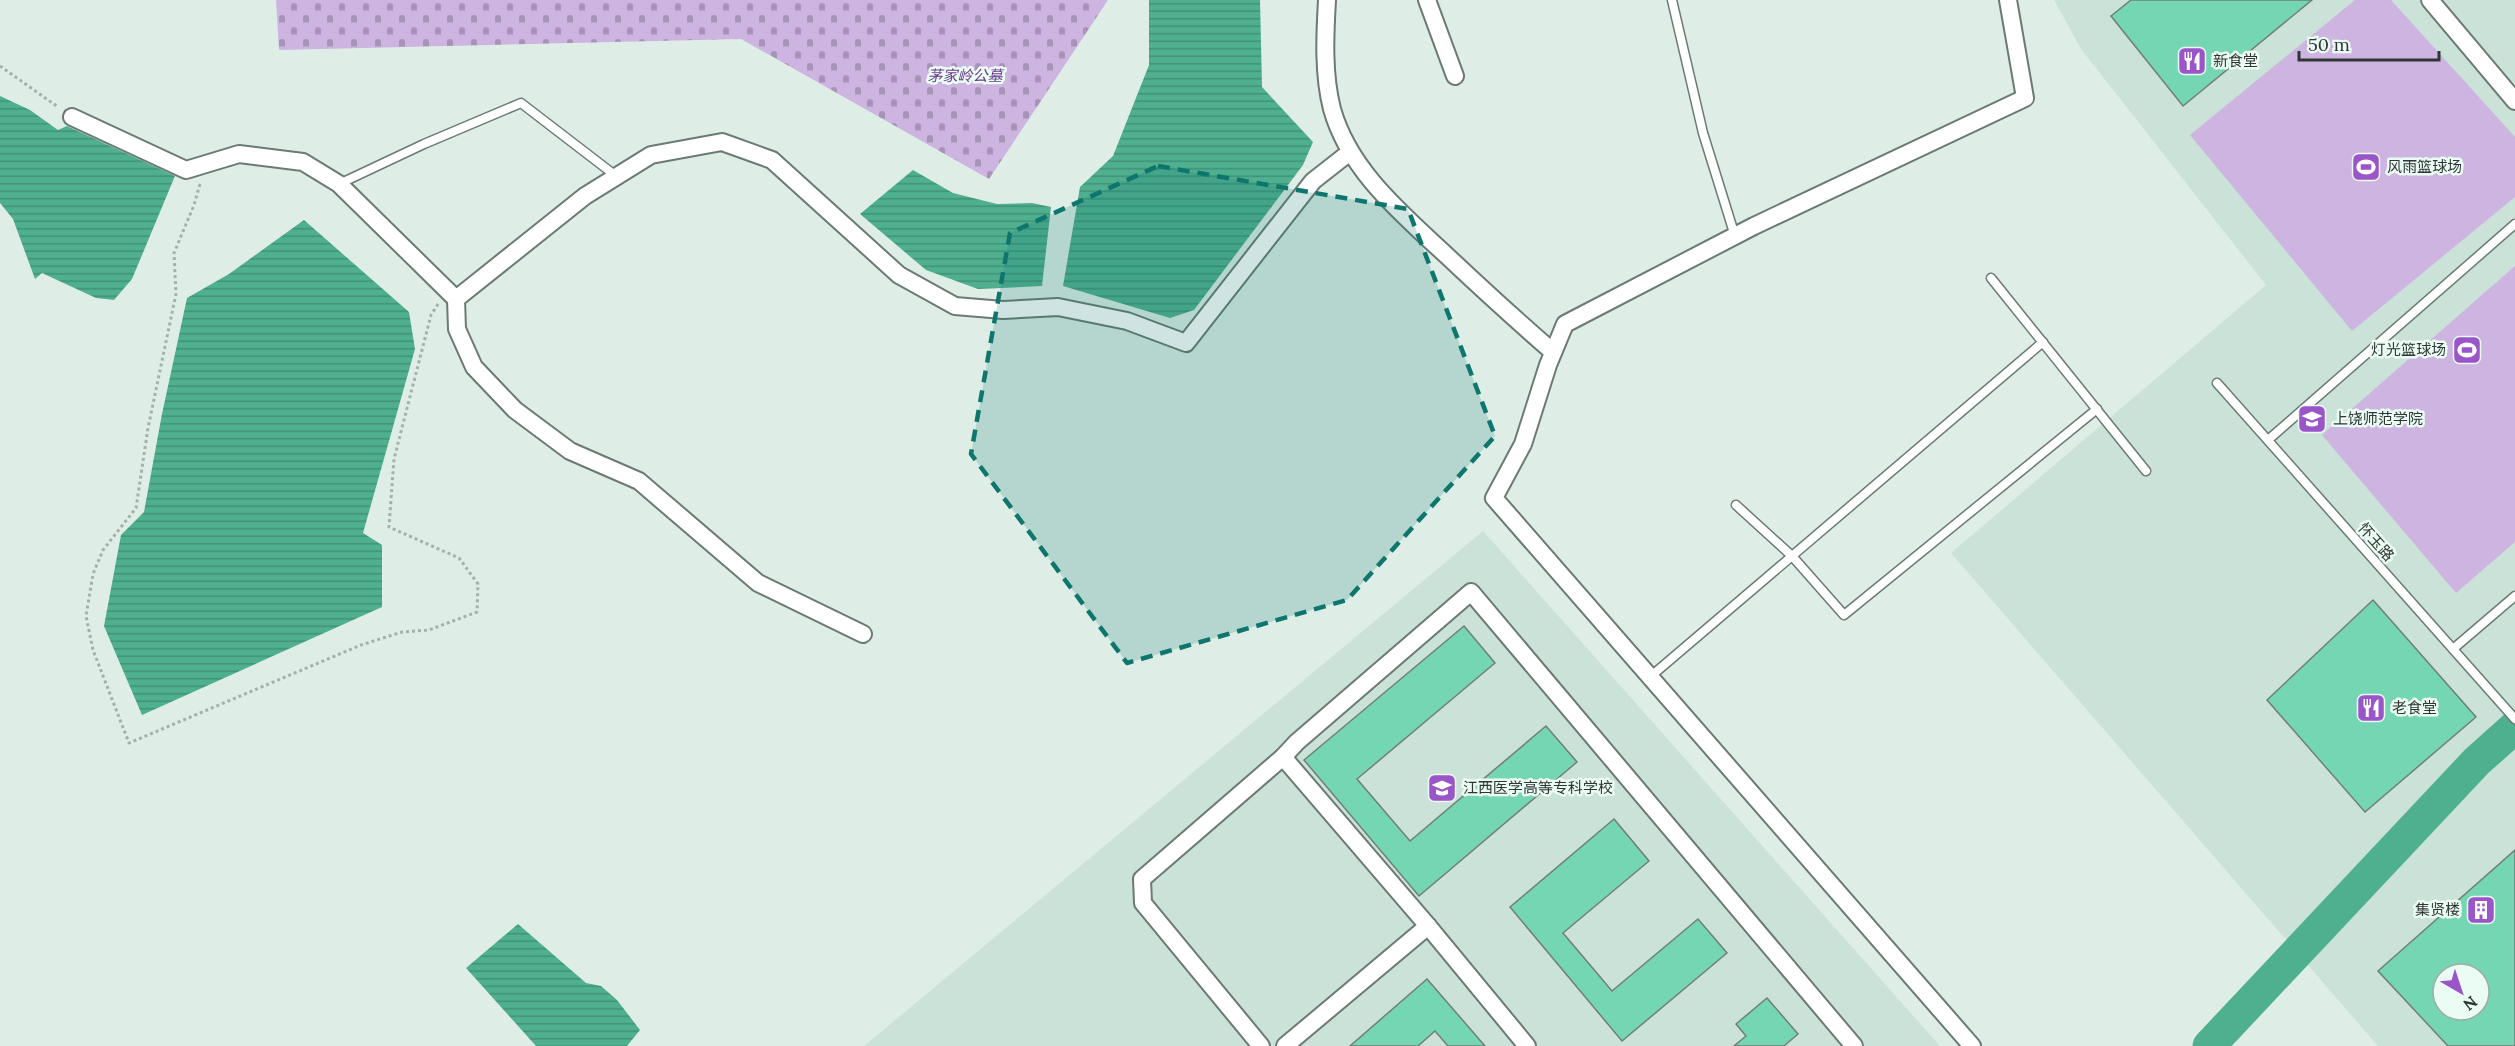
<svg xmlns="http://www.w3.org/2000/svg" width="2515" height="1046" font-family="Lora,'Noto Sans SC',serif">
	<defs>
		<pattern id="cemetery-stones" width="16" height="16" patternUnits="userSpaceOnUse" patternTransform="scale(1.5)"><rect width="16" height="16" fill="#cdb4e1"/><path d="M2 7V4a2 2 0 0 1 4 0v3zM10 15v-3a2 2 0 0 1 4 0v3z" fill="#a793b7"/></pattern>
		<pattern id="water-rules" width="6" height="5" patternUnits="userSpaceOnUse" patternTransform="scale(1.5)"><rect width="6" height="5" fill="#4fb090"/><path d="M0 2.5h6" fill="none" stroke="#429076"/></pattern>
	</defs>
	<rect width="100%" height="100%" fill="#deeee7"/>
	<!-- built -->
	<g fill="#cae2d8" fill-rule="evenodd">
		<path d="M 2054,0 L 2515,0 L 2515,1046 L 2378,1046 L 1951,553 L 2266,285 L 2081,49 ZM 2443,974 L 2479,974 L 2479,1010 L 2443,1010 Z"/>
		<path d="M 1483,531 L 1940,1046 L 864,1046 Z"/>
	</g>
	<!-- cemetery -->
	<path fill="url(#cemetery-stones)" d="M 276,0 L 1108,0 L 989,179 L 741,39 L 279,50 Z"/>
	<!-- pitch -->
	<g fill="#cdb4e1">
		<path d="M 2355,0 L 2391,0 L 2515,137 L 2515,197 L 2352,331 L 2190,135 Z"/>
		<path d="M 2515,266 L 2515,542 L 2456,593 L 2322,435 Z"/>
	</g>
	<!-- water -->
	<g fill="url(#water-rules)">
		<path d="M 1149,0 L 1260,0 L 1262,87 L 1313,142 L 1303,165 L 1194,310 L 1170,318 L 1063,286 L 1080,187 L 1113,156 L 1149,65 Z"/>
		<path d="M 0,96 L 30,110 L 58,130 L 67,126 L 175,176 L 132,279 L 114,300 L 96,298 L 42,273 L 35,279 L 13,219 L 0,203 Z"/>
		<path d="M 913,170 L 953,193 L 997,204 L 1032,203 L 1051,207 L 1042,286 L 978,289 L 926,270 L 860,214 Z"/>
		<path d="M 304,220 L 409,312 L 415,349 L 363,533 L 382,545 L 382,607 L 142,715 L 104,626 L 121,535 L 144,512 L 162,414 L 187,298 L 229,274 Z"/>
		<path d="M 518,924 L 586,983 L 601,986 L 617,1000 L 640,1030 L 627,1046 L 536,1046 L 466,968 Z"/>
	</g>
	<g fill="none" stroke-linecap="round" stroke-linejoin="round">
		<!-- river -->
		<path stroke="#4fb090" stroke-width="33" d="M 2209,1046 L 2477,761 L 2515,727"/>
	</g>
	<!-- building -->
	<g fill="#75d6b4" stroke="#707f79" stroke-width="1.5" fill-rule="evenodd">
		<path d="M 2131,0 L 2312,0 L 2183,106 L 2111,16 Z"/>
		<path d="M 2373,600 L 2476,717 L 2365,812 L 2267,700 Z"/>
		<path d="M 1464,626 L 1495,663 L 1357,779 L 1410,841 L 1546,726 L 1577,762 L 1419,896 L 1304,760 Z"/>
		<path d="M 1614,819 L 1649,861 L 1563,933 L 1612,991 L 1698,919 L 1727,953 L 1622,1041 L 1510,907 Z"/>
		<path d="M 2515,850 L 2515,1046 L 2448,1046 L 2378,971 ZM 2443,974 L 2479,974 L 2479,1010 L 2443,1010 Z"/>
		<path d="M 1427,979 L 1485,1046 L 1448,1046 L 1435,1031 L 1418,1046 L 1350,1046 Z"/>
		<path d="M 1767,998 L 1798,1034 L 1784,1046 L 1734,1046 L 1746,1036 L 1736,1024 Z"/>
	</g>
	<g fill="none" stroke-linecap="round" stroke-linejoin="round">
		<!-- lane casing -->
		<g stroke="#6b7a74" stroke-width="11">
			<g id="lane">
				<path d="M 1672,0 L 1703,133 L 1735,236"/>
				<path d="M 339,184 L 424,144 L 521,103 L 616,176"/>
				<path d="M 1991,278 L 2146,471"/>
				<path d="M 2217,383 L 2515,719"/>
				<path d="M 2268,440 L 2515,224"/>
				<path d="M 1736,505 L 1792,556 L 1844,615 L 2097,409"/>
				<path d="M 2453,649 L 2515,596"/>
				<path d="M 1650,677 L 2043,342"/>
			</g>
		</g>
		<!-- street casing -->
		<g stroke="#6b7a74" stroke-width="20">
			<g id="street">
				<path d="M 1327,0 C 1325,35 1323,74 1332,109 C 1349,170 1401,213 1445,254 C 1481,288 1516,320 1553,352"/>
				<path d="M 1427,0 L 1455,76"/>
				<path d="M 2430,0 L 2515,101"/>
				<path d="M 72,117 L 186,170 L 239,154 L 303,162 L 339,184 L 456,299 L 585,196 L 651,155 L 722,142 L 772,160 L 899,275 L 955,306 L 1003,310 L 1058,307 L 1127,321 L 1186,343 L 1313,181 L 1350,152"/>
				<path d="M 456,299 L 457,329 L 474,367 L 515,410 L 570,451 L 639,481 L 758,583 L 863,634"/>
				<path d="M 1283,757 L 1428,926 L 1527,1046"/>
				<path d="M 1261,1046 L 1143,903 L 1142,879 L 1283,757 L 1297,742 L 1471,592 L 1854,1046"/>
				<path d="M 1285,1046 L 1428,926"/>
				<path d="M 1972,1046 L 1494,498 L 1523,444 L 1548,365 L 1565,324 L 1754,226 L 2025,98 L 2008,0"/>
			</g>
		</g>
		<!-- path -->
		<g stroke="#a4b1ab" stroke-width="3" stroke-dasharray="3 3" stroke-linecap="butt">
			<path d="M 0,66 L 58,107"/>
			<path d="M 200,184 L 194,205 L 174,253 L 176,294 L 148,428 L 136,508 L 103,550 L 93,574 L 86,616 L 93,650 L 129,743 L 361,645 L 402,632 L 429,630 L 477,612 L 478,584 L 459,558 L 389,527 L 394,459 L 431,315 L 438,304"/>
		</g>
		<!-- lane -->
		<use href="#lane" stroke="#fff" stroke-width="8"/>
		<!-- street -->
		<use href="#street" stroke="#fff" stroke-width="16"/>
	</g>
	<!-- marked area -->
	<path fill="#0f766e" fill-opacity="0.2" stroke="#0f766e" stroke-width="4.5" stroke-dasharray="12 8" stroke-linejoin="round" d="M 1158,166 L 1408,209 L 1495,436 L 1347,600 L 1127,663 L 971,454 L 1010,233 Z"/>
	<!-- icons -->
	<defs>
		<g id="restaurant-square" transform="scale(1.5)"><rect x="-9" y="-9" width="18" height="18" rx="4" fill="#9a55c9" stroke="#ebfcf5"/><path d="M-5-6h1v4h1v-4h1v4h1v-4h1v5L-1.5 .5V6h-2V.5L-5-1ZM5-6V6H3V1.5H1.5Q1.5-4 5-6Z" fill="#fff"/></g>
		<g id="stadium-square" transform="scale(1.5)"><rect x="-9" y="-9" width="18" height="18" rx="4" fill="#9a55c9" stroke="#ebfcf5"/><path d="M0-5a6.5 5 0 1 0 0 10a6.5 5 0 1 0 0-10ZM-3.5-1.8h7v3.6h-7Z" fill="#fff"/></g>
		<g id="university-square" transform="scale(1.5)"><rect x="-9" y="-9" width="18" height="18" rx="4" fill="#9a55c9" stroke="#ebfcf5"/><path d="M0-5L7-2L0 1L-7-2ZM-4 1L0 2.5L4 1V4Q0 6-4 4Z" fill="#fff"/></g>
		<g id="building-square" transform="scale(1.5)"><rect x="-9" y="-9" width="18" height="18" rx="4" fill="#9a55c9" stroke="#ebfcf5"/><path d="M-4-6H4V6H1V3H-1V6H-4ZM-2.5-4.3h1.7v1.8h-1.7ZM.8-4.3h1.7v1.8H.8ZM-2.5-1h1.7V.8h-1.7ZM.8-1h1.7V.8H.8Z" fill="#fff"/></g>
	</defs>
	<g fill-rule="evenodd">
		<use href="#restaurant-square" x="2192" y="61"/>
		<use href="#stadium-square" x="2366" y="167"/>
		<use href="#stadium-square" x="2467" y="350"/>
		<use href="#university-square" x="2312" y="419"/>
		<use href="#restaurant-square" x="2371" y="708"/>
		<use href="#university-square" x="1442" y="788"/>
		<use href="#building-square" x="2481" y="910"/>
	</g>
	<g text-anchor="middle" stroke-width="5" stroke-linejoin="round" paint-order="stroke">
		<!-- poi labels -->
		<g font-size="15" fill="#2e3532" stroke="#ebfcf5" text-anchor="start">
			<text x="2213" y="66">新食堂</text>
			<text x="2387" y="172">风雨篮球场</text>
			<text x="2446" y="355" text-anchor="end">灯光篮球场</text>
			<text x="2333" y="424">上饶师范学院</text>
			<text x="2392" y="713">老食堂</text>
			<text x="1463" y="793">江西医学高等专科学校</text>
			<text x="2460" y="915" text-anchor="end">集贤楼</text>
		</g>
		<!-- park labels -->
		<g font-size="15" font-style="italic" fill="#693989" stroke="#ebfcf5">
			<text x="965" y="81">茅家岭公墓</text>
		</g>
		<!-- street labels -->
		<g font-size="15" fill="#2e3532" stroke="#ebfcf5">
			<text transform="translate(2376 542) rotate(48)" y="5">怀玉路</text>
		</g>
	</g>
	<!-- north arrow -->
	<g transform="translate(2461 992) rotate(141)"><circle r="28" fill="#ebfcf5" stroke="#9faca7" stroke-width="1.5"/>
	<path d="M0-4.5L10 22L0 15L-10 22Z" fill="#9a55c9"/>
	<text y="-9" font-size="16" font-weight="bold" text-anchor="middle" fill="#2e3532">N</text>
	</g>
	<!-- scale -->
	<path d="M2299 51v9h140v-9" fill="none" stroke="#2e3532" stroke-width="3"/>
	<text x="2308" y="51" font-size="18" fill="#2e3532" stroke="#ebfcf5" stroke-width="4.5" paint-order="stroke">50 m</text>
</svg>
